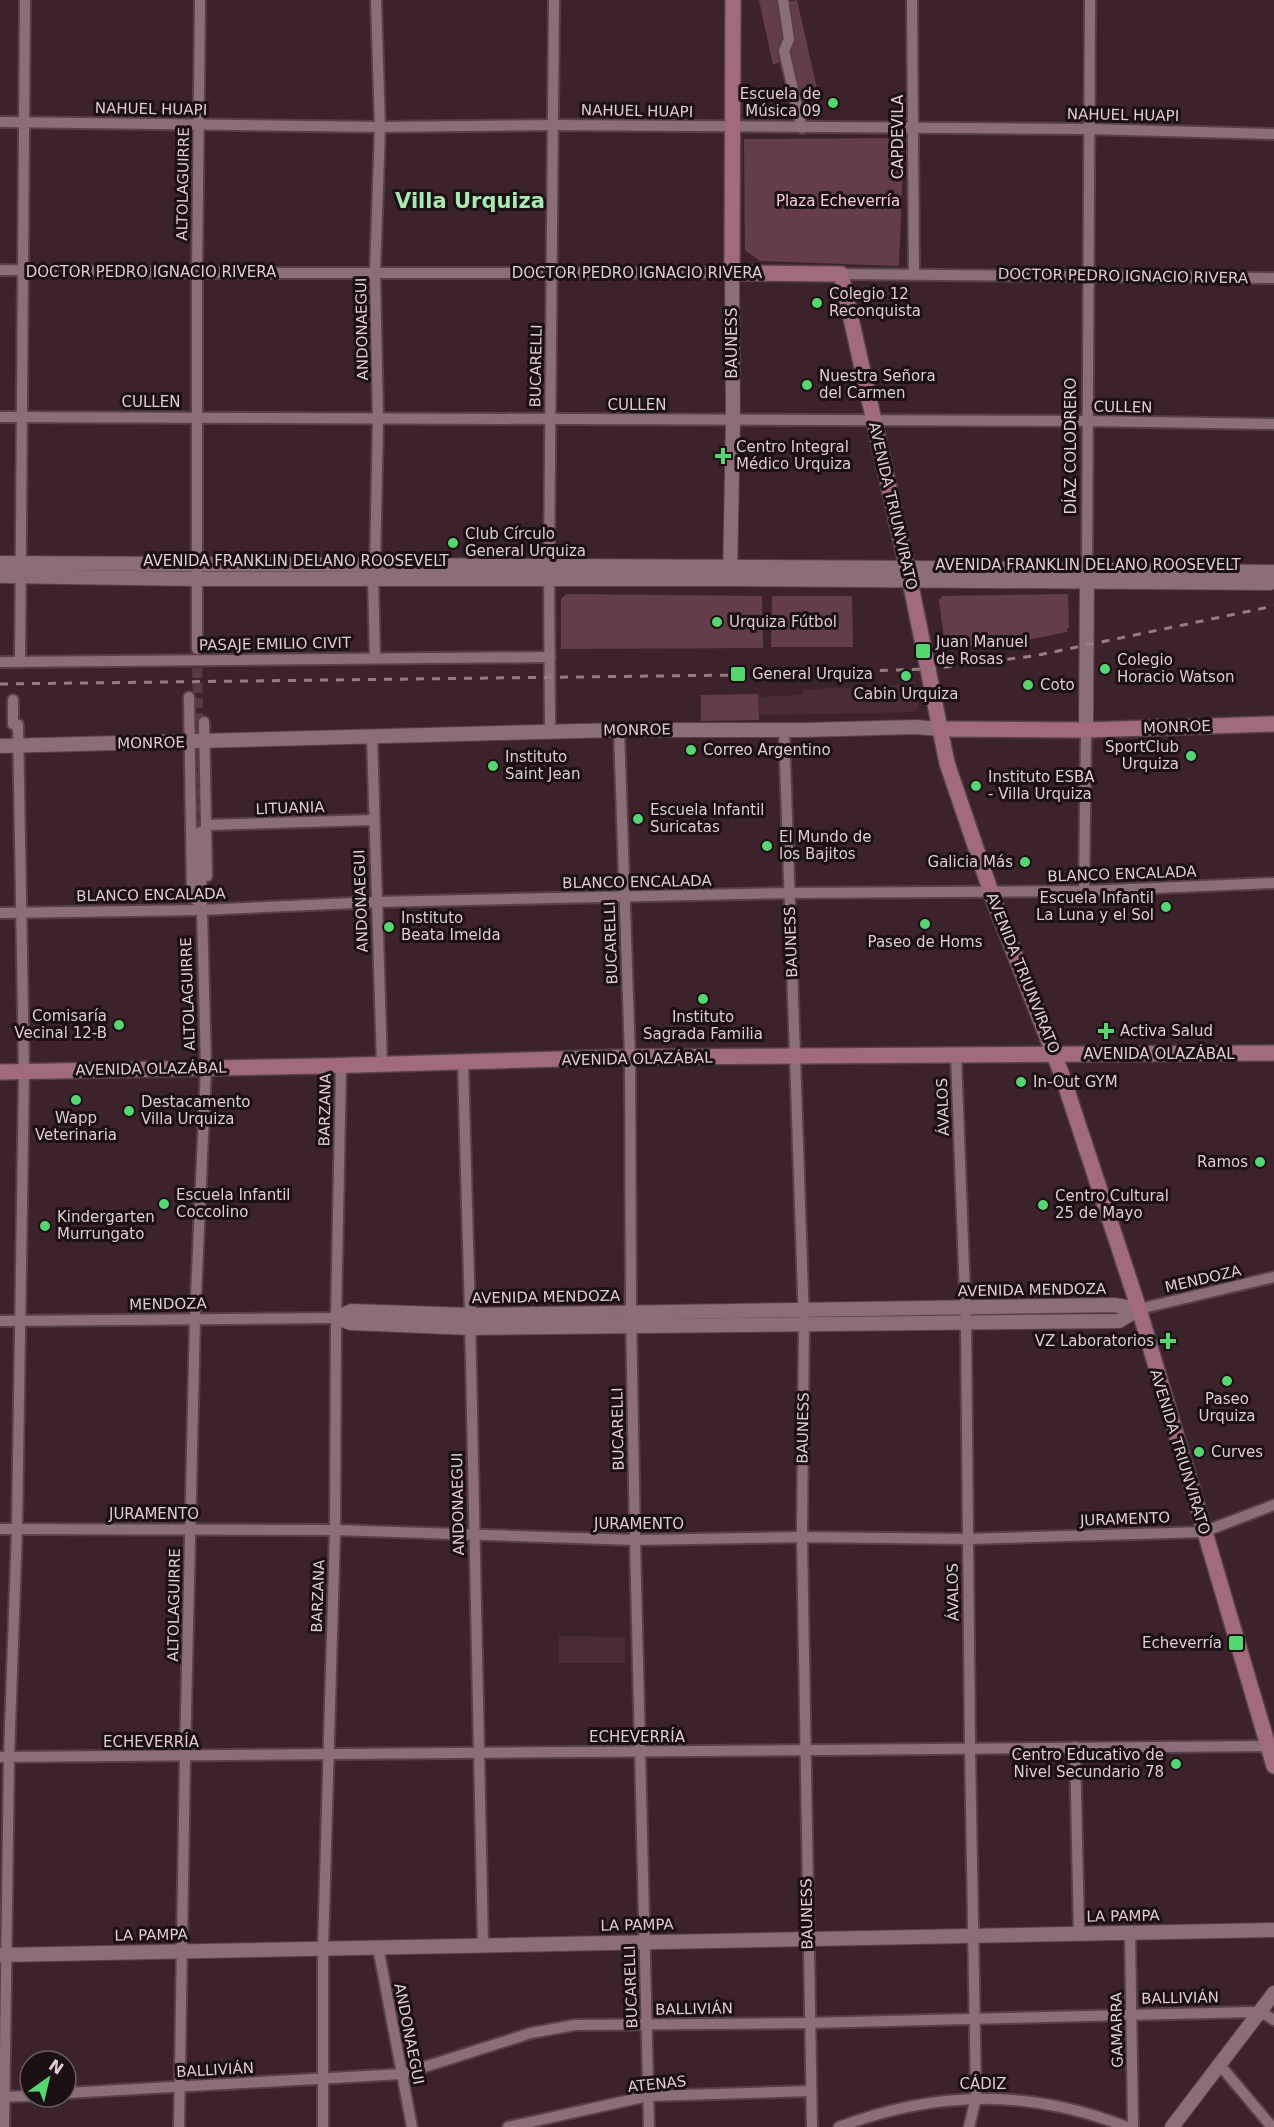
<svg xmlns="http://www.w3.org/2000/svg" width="1274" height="2127" font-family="'DejaVu Sans',sans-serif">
	<rect width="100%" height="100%" fill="#3c232b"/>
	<!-- built -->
	<g fill="#4b2c36">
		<path d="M 914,682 L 919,706 L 914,712 L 759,715 L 758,697 L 803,695 L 803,690 L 850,687 L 854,691 Z"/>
		<path d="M 559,1636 L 625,1637 L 625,1663 L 559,1663 Z"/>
	</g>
	<!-- green -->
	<g fill="#643d4a">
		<path d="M 759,0 L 781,0 L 786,39 L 779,42 L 784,60 L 773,65 Z"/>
		<path d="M 797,0 L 821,106 L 803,108 L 789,51 C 797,35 790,18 787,2 Z"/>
		<path d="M 904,138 L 899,266 L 760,261 L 745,250 L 744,139 Z"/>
		<path d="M 566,594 L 762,596 L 763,648 L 561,649 L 561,599 Z"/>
		<path d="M 1068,594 L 1069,628 L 1067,628 L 1067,632 L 998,646 L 945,646 L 939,601 L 942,596 Z"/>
		<path d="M 772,596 L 852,596 L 853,647 L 771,647 Z"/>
		<path d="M 758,694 L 759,720 L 701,721 L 701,695 Z"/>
	</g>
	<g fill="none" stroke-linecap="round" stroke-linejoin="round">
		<!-- minor-tunnel -->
		<path stroke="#543c44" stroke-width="10" stroke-dasharray="10 5" stroke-linecap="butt" d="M 197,653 L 200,832"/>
		<!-- minor casing -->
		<g stroke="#574149" stroke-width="14">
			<g id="minor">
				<path d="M 783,0 L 789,39 L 784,51 L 802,128"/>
				<path d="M 912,0 L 914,275"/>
				<path d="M 0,122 L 380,127 L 554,125 L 1089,129 L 1274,134"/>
				<path d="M 0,270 L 197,273 L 732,273"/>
				<path d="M 841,274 L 1274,278"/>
				<path d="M 0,417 L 1087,421 L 1274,424"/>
				<path d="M 1087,569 L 1090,0"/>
				<path d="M 197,649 L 197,273 L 200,0"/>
				<path d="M 375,658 L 373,577 L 375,565 L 378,420 L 375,273 L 380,127 L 376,0"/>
				<path d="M 20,661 L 25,0"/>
				<path d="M 0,662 L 550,657"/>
				<path d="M 189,697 L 192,896 L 200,904 L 201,902"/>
				<path d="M 204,722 L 207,876"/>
				<path d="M 619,730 L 630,1057 L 631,1312 L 635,1540 L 649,2127"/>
				<path d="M 784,730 L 804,1324 L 802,1537 L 812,2127"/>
				<path d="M 550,733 L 549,567 L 554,0"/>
				<path d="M 372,737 L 382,1065"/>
				<path d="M 207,825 L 373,820"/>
				<path d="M 1084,891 L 1086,730"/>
				<path d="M 0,913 L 201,910 L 376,902 L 789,893 L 1084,891 L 1274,883"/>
				<path d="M 956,1056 L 966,1322 L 970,1748 L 976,2098 L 969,2127"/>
				<path d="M 463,1063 L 470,1315 L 483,1945"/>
				<path d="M 1139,1309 L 1274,1277"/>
				<path d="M 0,1321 L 336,1318"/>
				<path d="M 0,1529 L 335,1530 L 635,1540 L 802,1537 L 968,1539 L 1203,1532 L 1274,1505"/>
				<path d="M 1075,1747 L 1079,1933"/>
				<path d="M 0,1757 L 1274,1746"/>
				<path d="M 1130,1932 L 1133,2127"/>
				<path d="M 378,1947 L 412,2127"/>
				<path d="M 1219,2064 L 1272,2127"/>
				<path d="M 66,2093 L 402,2074 L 531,2033 L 575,2025 L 809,2023 L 1251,2012 L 1266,2015 L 1274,2020"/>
				<path d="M 0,2097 L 30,2096"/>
				<path d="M 4,2127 L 9,1757 L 17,1528 L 24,1072 L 18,725 L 13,724 L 13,700"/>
				<path d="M 179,2127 L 185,1757 L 195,1318 L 206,1068 L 200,832"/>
				<path d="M 323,2127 L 323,1949 L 335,1530 L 336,1318 L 341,1066"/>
				<path d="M 508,2127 L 648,2096 L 811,2091"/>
				<path d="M 839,2127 C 936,2090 1030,2089 1127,2127"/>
			</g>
		</g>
		<!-- tertiary casing -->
		<g stroke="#574149" stroke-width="16">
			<g id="tertiary">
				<path d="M 0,563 L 930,568 L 1274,572"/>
				<path d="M 0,576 L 197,579 L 730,579 L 1270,583 L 1274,579"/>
				<path d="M 730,577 L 733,419 L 732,273"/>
				<path d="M 1086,730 L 1087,574"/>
				<path d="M 0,746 L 619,730 L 804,730 L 915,727 L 940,729"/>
				<path d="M 336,1318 L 351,1323 L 471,1328 L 1119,1321 L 1139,1309"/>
				<path d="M 336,1318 L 352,1311 L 470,1315 L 1114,1305 L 1139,1309"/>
				<path d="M 0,1955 L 1274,1930"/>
				<path d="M 1172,2127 L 1274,1993"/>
			</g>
		</g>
		<!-- secondary casing -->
		<g stroke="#574149" stroke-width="18">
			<g id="secondary">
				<path d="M 733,0 L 732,273 L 841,274 L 910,581 L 947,763 L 995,904 L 1062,1075 L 1139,1309 L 1274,1766"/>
				<path d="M 940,729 L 1086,730 L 1274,724"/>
				<path d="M 0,1072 L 323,1066 L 630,1057 L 1274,1053"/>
			</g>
		</g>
		<!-- minor -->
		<use href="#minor" stroke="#8c6e77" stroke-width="10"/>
		<!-- tertiary -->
		<use href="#tertiary" stroke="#8c6e77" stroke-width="14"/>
		<!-- secondary -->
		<use href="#secondary" stroke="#a16a7e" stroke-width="15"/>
		<!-- rail -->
		<path stroke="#937e84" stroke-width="3" stroke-dasharray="8 8" stroke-linecap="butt" d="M 0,684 L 739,675 L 929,669 L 1034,656 L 1274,606"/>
	</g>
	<!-- markers -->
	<g fill="#56d671" stroke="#1b1014" stroke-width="2">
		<circle cx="833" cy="103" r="6"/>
		<circle cx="817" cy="303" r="6"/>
		<circle cx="807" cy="385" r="6"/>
		<path d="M720 447h6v6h6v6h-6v6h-6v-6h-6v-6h6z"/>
		<circle cx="453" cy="543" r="6"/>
		<circle cx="717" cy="622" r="6"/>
		<rect x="915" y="643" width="16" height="16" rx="3"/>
		<circle cx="1105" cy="669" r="6"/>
		<rect x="730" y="666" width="16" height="16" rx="3"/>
		<circle cx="906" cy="676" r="6"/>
		<circle cx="1028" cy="685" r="6"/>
		<circle cx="691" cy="750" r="6"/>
		<circle cx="1191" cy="756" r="6"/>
		<circle cx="493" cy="766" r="6"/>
		<circle cx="976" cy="786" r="6"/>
		<circle cx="638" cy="819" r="6"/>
		<circle cx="767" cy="846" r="6"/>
		<circle cx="1025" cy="862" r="6"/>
		<circle cx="1166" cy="907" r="6"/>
		<circle cx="925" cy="924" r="6"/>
		<circle cx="389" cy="927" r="6"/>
		<circle cx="703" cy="999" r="6"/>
		<circle cx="119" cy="1025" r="6"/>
		<path d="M1103 1022h6v6h6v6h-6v6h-6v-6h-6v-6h6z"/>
		<circle cx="1021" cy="1082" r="6"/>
		<circle cx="76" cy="1100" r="6"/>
		<circle cx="129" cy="1111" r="6"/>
		<circle cx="1260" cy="1162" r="6"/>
		<circle cx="164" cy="1204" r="6"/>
		<circle cx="1043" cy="1205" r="6"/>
		<circle cx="45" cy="1226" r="6"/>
		<path d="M1165 1332h6v6h6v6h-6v6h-6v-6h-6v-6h6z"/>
		<circle cx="1227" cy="1381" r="6"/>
		<circle cx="1199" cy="1452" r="6"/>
		<rect x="1228" y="1635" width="16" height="16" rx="3"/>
		<circle cx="1176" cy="1764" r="6"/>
	</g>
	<g text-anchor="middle" stroke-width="6" stroke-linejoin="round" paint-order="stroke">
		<!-- poi labels -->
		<g font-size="15" fill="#dfcdd2" stroke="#1b1014" text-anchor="start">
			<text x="821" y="99" text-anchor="end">Escuela de<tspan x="821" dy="17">Música 09</tspan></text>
			<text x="829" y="299">Colegio 12<tspan x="829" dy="17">Reconquista</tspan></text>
			<text x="819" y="381">Nuestra Señora<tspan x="819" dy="17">del Carmen</tspan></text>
			<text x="736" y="452">Centro Integral<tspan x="736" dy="17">Médico Urquiza</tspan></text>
			<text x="465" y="539">Club Círculo<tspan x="465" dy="17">General Urquiza</tspan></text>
			<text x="729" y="627">Urquiza Fútbol</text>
			<text x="936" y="647">Juan Manuel<tspan x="936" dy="17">de Rosas</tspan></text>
			<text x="1117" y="665">Colegio<tspan x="1117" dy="17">Horacio Watson</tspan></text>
			<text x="752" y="679">General Urquiza</text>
			<text x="1040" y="690">Coto</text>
			<text x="906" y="699" text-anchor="middle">Cabin Urquiza</text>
			<text x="1179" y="752" text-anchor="end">SportClub<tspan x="1179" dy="17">Urquiza</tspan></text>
			<text x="703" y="755">Correo Argentino</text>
			<text x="505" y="762">Instituto<tspan x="505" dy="17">Saint Jean</tspan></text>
			<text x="988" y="782">Instituto ESBA<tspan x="988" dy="17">- Villa Urquiza</tspan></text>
			<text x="650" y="815">Escuela Infantil<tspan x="650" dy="17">Suricatas</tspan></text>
			<text x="779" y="842">El Mundo de<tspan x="779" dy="17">los Bajitos</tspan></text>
			<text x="1013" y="867" text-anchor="end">Galicia Más</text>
			<text x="1154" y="903" text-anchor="end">Escuela Infantil<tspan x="1154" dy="17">La Luna y el Sol</tspan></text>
			<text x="401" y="923">Instituto<tspan x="401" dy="17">Beata Imelda</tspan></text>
			<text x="925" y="947" text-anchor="middle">Paseo de Homs</text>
			<text x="107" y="1021" text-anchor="end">Comisaría<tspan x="107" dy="17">Vecinal 12-B</tspan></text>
			<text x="703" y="1022" text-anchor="middle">Instituto<tspan x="703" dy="17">Sagrada Familia</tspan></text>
			<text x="1120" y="1036">Activa Salud</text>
			<text x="1033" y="1087">In-Out GYM</text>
			<text x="141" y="1107">Destacamento<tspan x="141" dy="17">Villa Urquiza</tspan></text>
			<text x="76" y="1123" text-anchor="middle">Wapp<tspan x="76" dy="17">Veterinaria</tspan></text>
			<text x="1248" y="1167" text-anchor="end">Ramos</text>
			<text x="176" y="1200">Escuela Infantil<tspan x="176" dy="17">Coccolino</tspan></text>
			<text x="1055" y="1201">Centro Cultural<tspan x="1055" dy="17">25 de Mayo</tspan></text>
			<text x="57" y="1222">Kindergarten<tspan x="57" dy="17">Murrungato</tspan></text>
			<text x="1154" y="1346" text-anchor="end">VZ Laboratorios</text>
			<text x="1227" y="1404" text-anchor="middle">Paseo<tspan x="1227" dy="17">Urquiza</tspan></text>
			<text x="1211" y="1457">Curves</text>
			<text x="1222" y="1648" text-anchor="end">Echeverría</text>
			<text x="1164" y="1760" text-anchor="end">Centro Educativo de<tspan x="1164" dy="17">Nivel Secundario 78</tspan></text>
		</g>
		<!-- street labels -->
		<g font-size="15" fill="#dfcdd2" stroke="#1b1014">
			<text transform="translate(151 109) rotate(1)" y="5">NAHUEL HUAPI</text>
			<text transform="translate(637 111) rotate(1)" y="5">NAHUEL HUAPI</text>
			<text transform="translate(1123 115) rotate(1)" y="5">NAHUEL HUAPI</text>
			<text transform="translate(898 137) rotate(-90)" y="5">CAPDEVILA</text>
			<text transform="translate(183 184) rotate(-89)" y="5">ALTOLAGUIRRE</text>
			<text x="151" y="277">DOCTOR PEDRO IGNACIO RIVERA</text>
			<text x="637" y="278">DOCTOR PEDRO IGNACIO RIVERA</text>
			<text transform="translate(1123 276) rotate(1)" y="5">DOCTOR PEDRO IGNACIO RIVERA</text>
			<text transform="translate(362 329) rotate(-91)" y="5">ANDONAEGUI</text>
			<text transform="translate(732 343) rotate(-90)" y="5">BAUNESS</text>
			<text transform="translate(536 366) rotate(-89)" y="5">BUCARELLI</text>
			<text x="151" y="407">CULLEN</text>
			<text x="637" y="410">CULLEN</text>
			<text transform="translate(1123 407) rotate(1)" y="5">CULLEN</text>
			<text transform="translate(1071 446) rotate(-90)" y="5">DÍAZ COLODRERO</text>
			<text transform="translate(893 506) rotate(77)" y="5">AVENIDA TRIUNVIRATO</text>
			<text x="296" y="566">AVENIDA FRANKLIN DELANO ROOSEVELT</text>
			<text x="1088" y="570">AVENIDA FRANKLIN DELANO ROOSEVELT</text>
			<text transform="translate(275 644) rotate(-1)" y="5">PASAJE EMILIO CIVIT</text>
			<text transform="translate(1177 727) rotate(-2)" y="5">MONROE</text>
			<text transform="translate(637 730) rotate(-1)" y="5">MONROE</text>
			<text transform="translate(151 743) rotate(-1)" y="5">MONROE</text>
			<text transform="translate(290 808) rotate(-2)" y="5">LITUANIA</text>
			<text transform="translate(1122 874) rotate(-2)" y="5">BLANCO ENCALADA</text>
			<text transform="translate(637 882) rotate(-1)" y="5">BLANCO ENCALADA</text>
			<text transform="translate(151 895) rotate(-1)" y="5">BLANCO ENCALADA</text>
			<text transform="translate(361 901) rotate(-92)" y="5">ANDONAEGUI</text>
			<text transform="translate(791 942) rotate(-92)" y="5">BAUNESS</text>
			<text transform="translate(611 943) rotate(-92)" y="5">BUCARELLI</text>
			<text transform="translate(1023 973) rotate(68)" y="5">AVENIDA TRIUNVIRATO</text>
			<text transform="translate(188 994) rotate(-92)" y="5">ALTOLAGUIRRE</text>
			<text x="1159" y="1059">AVENIDA OLAZÁBAL</text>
			<text transform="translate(637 1059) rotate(-1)" y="5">AVENIDA OLAZÁBAL</text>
			<text transform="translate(151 1069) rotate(-1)" y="5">AVENIDA OLAZÁBAL</text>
			<text transform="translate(943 1107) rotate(-92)" y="5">ÁVALOS</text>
			<text transform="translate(325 1110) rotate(-89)" y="5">BARZANA</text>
			<text transform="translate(1203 1279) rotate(-13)" y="5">MENDOZA</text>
			<text transform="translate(1032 1290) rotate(-1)" y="5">AVENIDA MENDOZA</text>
			<text transform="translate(546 1297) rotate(-1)" y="5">AVENIDA MENDOZA</text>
			<text transform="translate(168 1304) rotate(-1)" y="5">MENDOZA</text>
			<text transform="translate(803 1428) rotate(-89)" y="5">BAUNESS</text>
			<text transform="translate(618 1429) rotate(-91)" y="5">BUCARELLI</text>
			<text transform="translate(1180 1452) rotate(73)" y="5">AVENIDA TRIUNVIRATO</text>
			<text transform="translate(458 1504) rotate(-91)" y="5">ANDONAEGUI</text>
			<text x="154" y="1519">JURAMENTO</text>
			<text transform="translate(1125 1519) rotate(-2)" y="5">JURAMENTO</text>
			<text x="639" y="1529">JURAMENTO</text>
			<text transform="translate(953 1592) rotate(-91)" y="5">ÁVALOS</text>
			<text transform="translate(318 1596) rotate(-88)" y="5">BARZANA</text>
			<text transform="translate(174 1605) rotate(-89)" y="5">ALTOLAGUIRRE</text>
			<text x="637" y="1742">ECHEVERRÍA</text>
			<text x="151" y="1747">ECHEVERRÍA</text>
			<text transform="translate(807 1914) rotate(-91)" y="5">BAUNESS</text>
			<text transform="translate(1123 1916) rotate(-1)" y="5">LA PAMPA</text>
			<text transform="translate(637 1925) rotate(-1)" y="5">LA PAMPA</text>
			<text transform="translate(151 1935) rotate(-1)" y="5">LA PAMPA</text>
			<text transform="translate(631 1987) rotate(-92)" y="5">BUCARELLI</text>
			<text transform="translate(1180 1998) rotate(-1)" y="5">BALLIVIÁN</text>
			<text transform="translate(694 2009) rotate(-1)" y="5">BALLIVIÁN</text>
			<text transform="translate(1117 2030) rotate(-91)" y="5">GAMARRA</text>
			<text transform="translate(409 2034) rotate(79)" y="5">ANDONAEGUI</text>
			<text transform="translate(215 2070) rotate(-3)" y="5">BALLIVIÁN</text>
			<text transform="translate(657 2084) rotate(-6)" y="5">ATENAS</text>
			<text x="983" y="2089">CÁDIZ</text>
		</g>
		<!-- park labels -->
		<g font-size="15" fill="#f8cedb" stroke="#1b1014">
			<text x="838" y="206">Plaza Echeverría</text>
		</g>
		<!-- district labels -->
		<g font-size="21" font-weight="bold" fill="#a9e9b1" stroke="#1b1014">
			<text x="470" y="208">Villa Urquiza</text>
		</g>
	</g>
	<!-- north arrow -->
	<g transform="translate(48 2079) rotate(34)"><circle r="28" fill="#1b1014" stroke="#695c60" stroke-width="1.5"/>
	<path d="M0-4.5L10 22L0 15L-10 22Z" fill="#56d671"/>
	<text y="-9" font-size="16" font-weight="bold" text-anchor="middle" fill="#dfcdd2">N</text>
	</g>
</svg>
